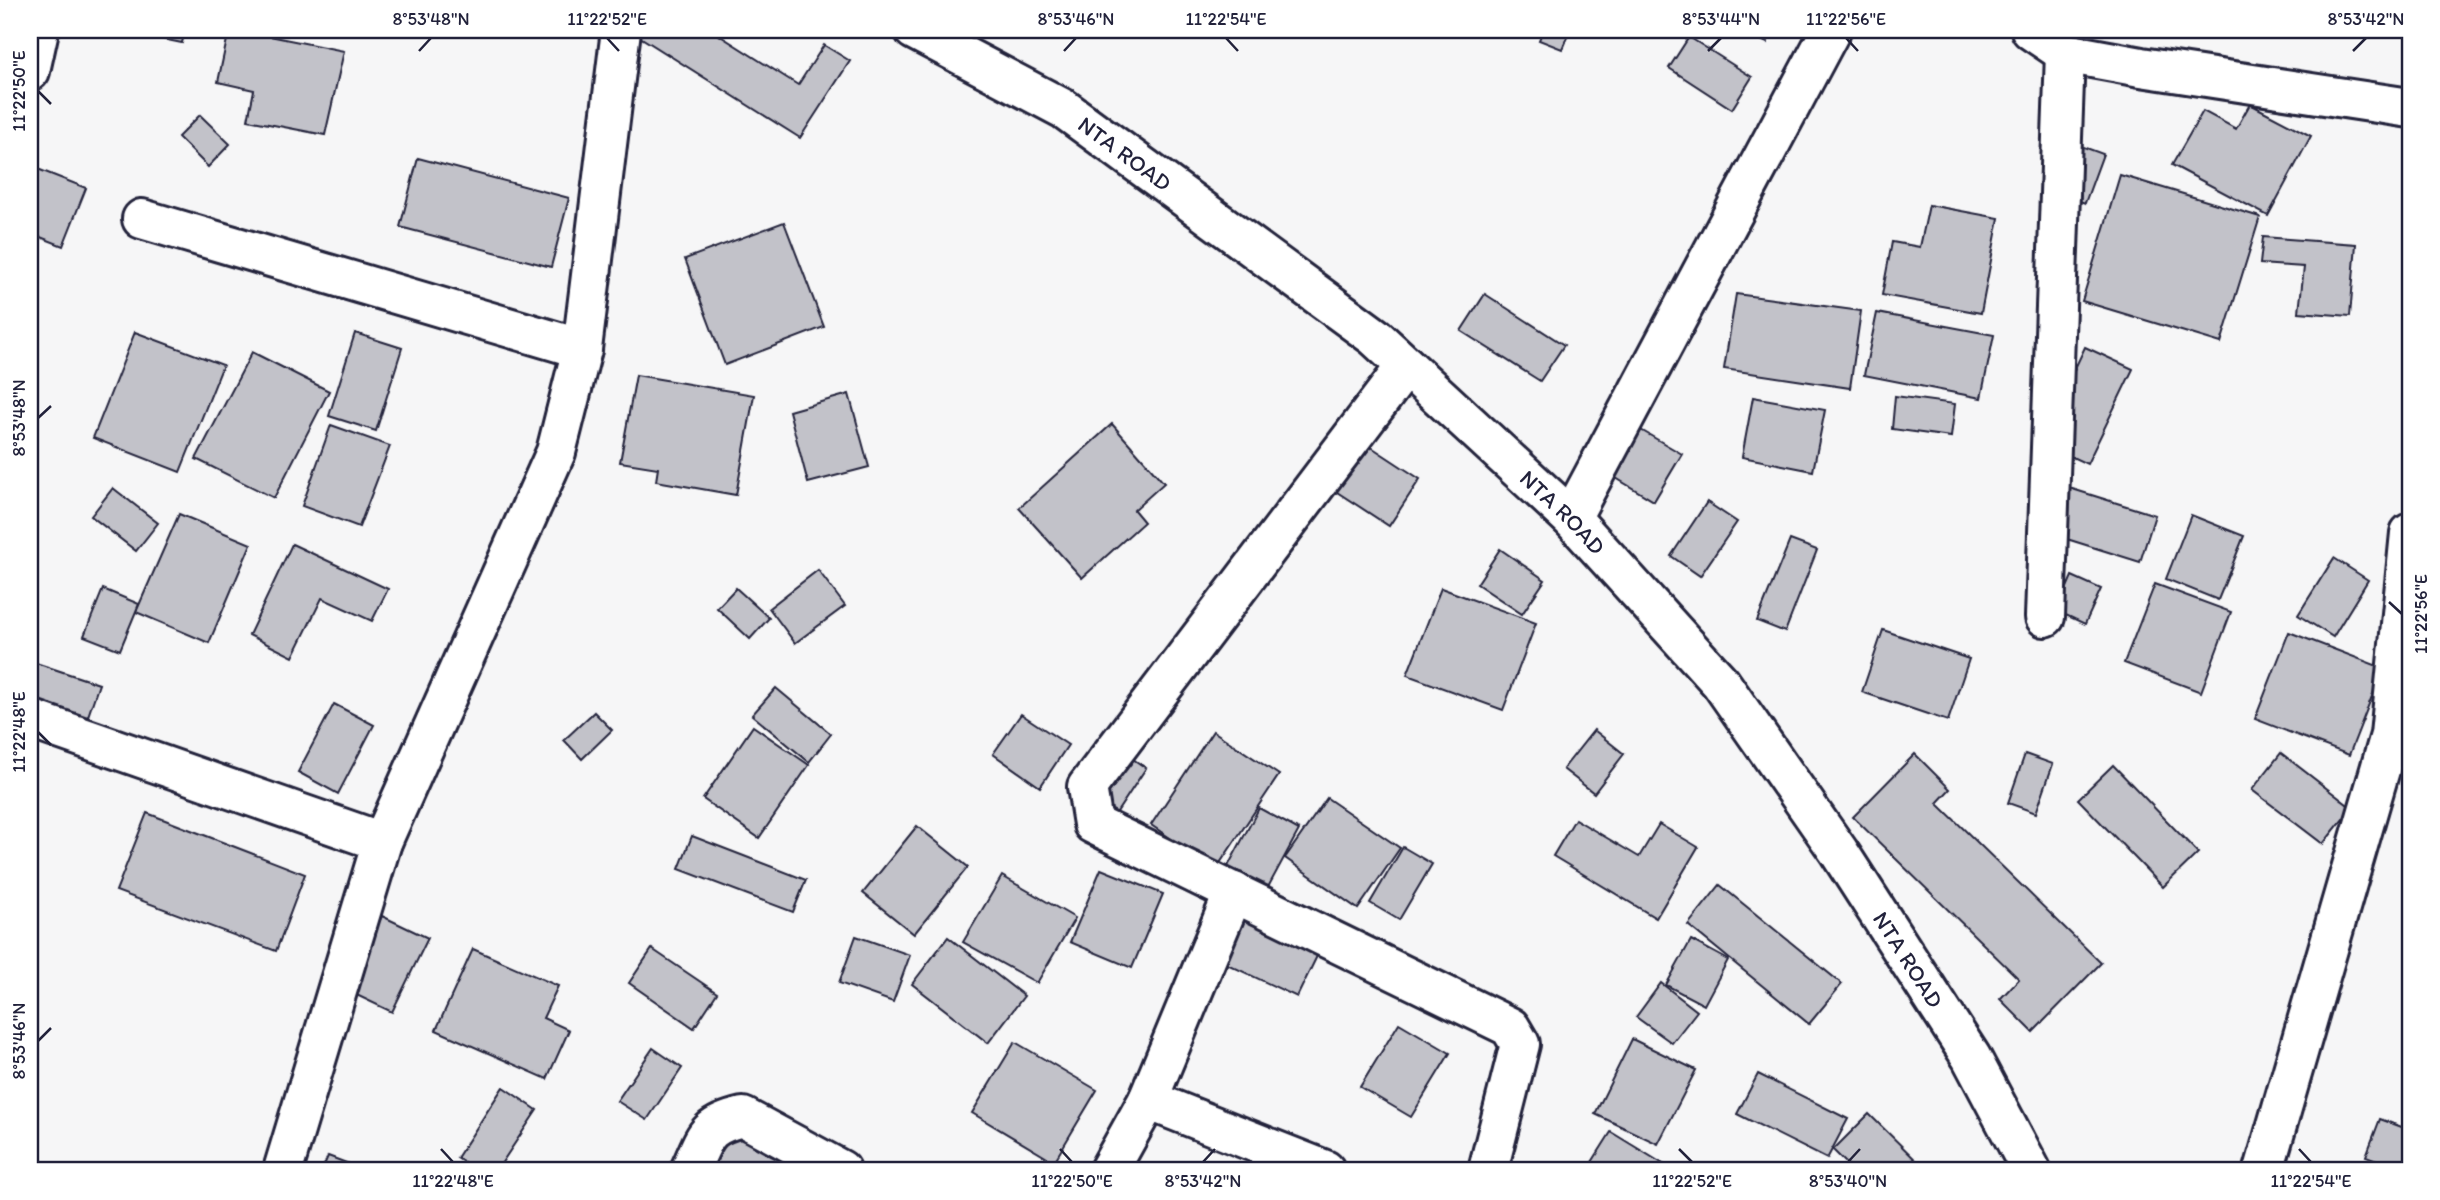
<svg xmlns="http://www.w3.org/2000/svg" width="2440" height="1200" font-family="Itim,sans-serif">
	<rect width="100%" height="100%" fill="#f6f6f7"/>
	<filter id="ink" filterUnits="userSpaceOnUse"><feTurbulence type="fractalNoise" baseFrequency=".0143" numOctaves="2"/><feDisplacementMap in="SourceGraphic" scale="14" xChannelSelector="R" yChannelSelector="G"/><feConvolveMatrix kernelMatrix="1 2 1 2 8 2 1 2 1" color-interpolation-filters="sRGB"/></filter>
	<g filter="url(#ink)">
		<!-- building -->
		<g fill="#c2c2c9" stroke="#22223b" stroke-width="2">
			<path d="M 138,30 L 185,30 L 182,43 L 138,34 Z"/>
			<path d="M 229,30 L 240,30 L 344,51 L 325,135 L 248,120 L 254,90 L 218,82 Z"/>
			<path d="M 629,30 L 711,30 L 798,85 L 824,45 L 850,61 L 800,138 Z"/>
			<path d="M 1543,30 L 1570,30 L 1562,49 L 1539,40 Z"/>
			<path d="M 1740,30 L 1773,30 L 1767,43 Z"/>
			<path d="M 1689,37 L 1752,77 L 1732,109 L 1669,68 Z"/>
			<path d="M 2250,104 L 2311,136 L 2268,216 L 2172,165 L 2203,111 L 2236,129 Z"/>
			<path d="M 200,115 L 230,144 L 208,167 L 178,137 Z"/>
			<path d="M 2070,142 L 2103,154 L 2085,203 L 2053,191 Z"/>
			<path d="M 418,158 L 569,198 L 551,267 L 400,227 Z"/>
			<path d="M 30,166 L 86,188 L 63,246 L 30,233 Z"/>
			<path d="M 2120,175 L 2260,217 L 2221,343 L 2082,301 Z"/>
			<path d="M 1929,205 L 1999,218 L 1981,313 L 1882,295 L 1892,242 L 1920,247 Z"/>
			<path d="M 784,222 L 824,327 L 725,365 L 685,259 Z"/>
			<path d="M 2263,237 L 2356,244 L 2350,316 L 2299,312 L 2304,267 L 2260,264 Z"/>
			<path d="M 1485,294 L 1564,345 L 1540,381 L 1461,331 Z"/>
			<path d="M 1736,294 L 1861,311 L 1850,388 L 1724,369 Z"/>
			<path d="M 1877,313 L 1994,335 L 1981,398 L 1864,375 Z"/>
			<path d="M 135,332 L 223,365 L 180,472 L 93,438 Z"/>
			<path d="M 355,333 L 402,348 L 376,431 L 329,416 Z"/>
			<path d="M 2085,347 L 2133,369 L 2087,464 L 2040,442 Z"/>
			<path d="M 252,352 L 329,391 L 274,498 L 196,459 Z"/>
			<path d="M 636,375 L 754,395 L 736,495 L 656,481 L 658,468 L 620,462 Z"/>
			<path d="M 849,394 L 869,467 L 808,483 L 789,411 Z"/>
			<path d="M 1895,396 L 1955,404 L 1951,437 L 1892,429 Z"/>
			<path d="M 1753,397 L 1825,410 L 1813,471 L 1742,457 Z"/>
			<path d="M 1112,424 L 1164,483 L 1134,510 L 1144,522 L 1082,578 L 1019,508 Z"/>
			<path d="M 331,425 L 390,446 L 359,527 L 302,506 Z"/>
			<path d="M 1634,426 L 1682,454 L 1654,501 L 1606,472 Z"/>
			<path d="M 1347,431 L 1420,479 L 1389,526 L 1317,479 Z"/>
			<path d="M 2066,487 L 2155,515 L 2140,562 L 2051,534 Z"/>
			<path d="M 113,488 L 158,523 L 136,551 L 91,516 Z"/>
			<path d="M 1707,502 L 1737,522 L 1700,576 L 1671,556 Z"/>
			<path d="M 179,514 L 251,544 L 209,643 L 136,612 Z"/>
			<path d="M 2191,515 L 2244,536 L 2218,600 L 2166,579 Z"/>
			<path d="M 1790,540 L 1817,550 L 1785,632 L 1757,621 Z"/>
			<path d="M 292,544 L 388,589 L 372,621 L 322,598 L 293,657 L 249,635 Z"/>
			<path d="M 1500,549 L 1545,580 L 1522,614 L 1477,584 Z"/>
			<path d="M 2334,558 L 2368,580 L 2333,637 L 2298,615 Z"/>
			<path d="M 818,570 L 845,606 L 795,643 L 769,608 Z"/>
			<path d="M 2072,576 L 2101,589 L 2085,624 L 2057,611 Z"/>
			<path d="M 2155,584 L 2231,612 L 2201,692 L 2124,663 Z"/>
			<path d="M 736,588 L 769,618 L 750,639 L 717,608 Z"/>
			<path d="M 1441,588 L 1536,623 L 1503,710 L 1407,675 Z"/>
			<path d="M 103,589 L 139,604 L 120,650 L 84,636 Z"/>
			<path d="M 1883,630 L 1969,659 L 1948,721 L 1862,692 Z"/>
			<path d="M 2289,632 L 2383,668 L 2349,755 L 2255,719 Z"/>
			<path d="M 30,661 L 99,684 L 86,722 L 30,703 Z"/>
			<path d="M 776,688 L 831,734 L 809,762 L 752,715 Z"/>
			<path d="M 334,704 L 374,725 L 338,794 L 298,772 Z"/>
			<path d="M 594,712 L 612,730 L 582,759 L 564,740 Z"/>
			<path d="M 1021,714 L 1068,745 L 1040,787 L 993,754 Z"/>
			<path d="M 753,726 L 809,765 L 759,838 L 703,799 Z"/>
			<path d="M 1594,730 L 1624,754 L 1594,793 L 1563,769 Z"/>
			<path d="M 1213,731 L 1279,775 L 1216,869 L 1151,825 Z"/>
			<path d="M 1117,748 L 1146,768 L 1115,815 L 1086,795 Z"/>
			<path d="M 2281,753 L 2352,808 L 2323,844 L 2252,790 Z"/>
			<path d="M 1915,754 L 1950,789 L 1937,803 L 2101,963 L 2033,1032 L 2000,999 L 2019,979 L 1853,817 Z"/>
			<path d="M 2025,754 L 2053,764 L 2036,813 L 2008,803 Z"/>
			<path d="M 2113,765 L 2198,853 L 2163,887 L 2078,799 Z"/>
			<path d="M 1327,798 L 1400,848 L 1358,909 L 1285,858 Z"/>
			<path d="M 1259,808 L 1299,830 L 1266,891 L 1226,870 Z"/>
			<path d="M 147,813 L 305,874 L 276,951 L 116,891 Z"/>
			<path d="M 1575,819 L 1639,857 L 1659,824 L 1698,847 L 1656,918 L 1553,856 Z"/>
			<path d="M 917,826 L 968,867 L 914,934 L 863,893 Z"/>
			<path d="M 692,836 L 806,880 L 793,912 L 679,869 Z"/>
			<path d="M 1403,847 L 1432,864 L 1399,920 L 1370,903 Z"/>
			<path d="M 1101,869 L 1163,894 L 1132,968 L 1070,942 Z"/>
			<path d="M 1002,876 L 1075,918 L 1037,983 L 963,942 Z"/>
			<path d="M 1720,885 L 1842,984 L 1809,1024 L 1688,925 Z"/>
			<path d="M 1231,913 L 1318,954 L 1297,997 L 1210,956 Z"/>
			<path d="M 382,916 L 428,938 L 392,1012 L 346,990 Z"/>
			<path d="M 856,936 L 910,955 L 893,1002 L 839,983 Z"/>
			<path d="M 948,937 L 1024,996 L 988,1043 L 912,984 Z"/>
			<path d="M 1691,940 L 1728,960 L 1704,1005 L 1666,985 Z"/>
			<path d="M 473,949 L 558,986 L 543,1018 L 569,1030 L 547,1079 L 436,1030 Z"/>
			<path d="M 652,949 L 717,993 L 694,1028 L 629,983 Z"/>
			<path d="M 1661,983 L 1697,1011 L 1672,1043 L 1636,1017 Z"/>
			<path d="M 1399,1023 L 1450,1053 L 1411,1117 L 1360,1087 Z"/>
			<path d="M 1632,1039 L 1696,1070 L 1658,1144 L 1595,1114 Z"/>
			<path d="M 1015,1042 L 1097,1090 L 1054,1162 L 972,1113 Z"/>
			<path d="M 653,1048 L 682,1068 L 647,1120 L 617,1101 Z"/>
			<path d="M 1758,1074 L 1848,1119 L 1827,1159 L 1737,1114 Z"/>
			<path d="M 503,1087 L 537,1110 L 497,1170 L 475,1170 L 457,1158 Z"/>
			<path d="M 722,1103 L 795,1170 L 725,1170 L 689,1137 Z"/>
			<path d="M 1869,1114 L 1926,1170 L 1853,1170 L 1833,1150 Z"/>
			<path d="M 2380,1119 L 2410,1130 L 2410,1153 L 2404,1170 L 2366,1156 Z"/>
			<path d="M 1611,1132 L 1673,1170 L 1587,1170 Z"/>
			<path d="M 328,1156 L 365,1170 L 322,1170 Z"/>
		</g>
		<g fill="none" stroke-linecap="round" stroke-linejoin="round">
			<!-- street casing -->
			<g stroke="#22223b" stroke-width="44">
				<g id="street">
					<path d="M 2031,30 L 2065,53 L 2141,67 L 2410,108"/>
					<path d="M 30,71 L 39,30"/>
					<path d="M 142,219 L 582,349"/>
					<path d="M 1406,366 L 1087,787 L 1093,824 L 1510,1027 L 1520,1044 L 1488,1170"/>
					<path d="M 1571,518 L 1831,30"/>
					<path d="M 2045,617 L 2065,53"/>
					<path d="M 30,719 L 382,842"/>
					<path d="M 1148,1100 L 1234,892"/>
					<path d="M 283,1170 L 382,842 L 556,452 L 582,349 L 621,30"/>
					<path d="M 690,1170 C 706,1136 704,1126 743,1117 L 841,1170"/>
					<path d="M 1109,1170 L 1148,1100 L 1325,1170"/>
					<path d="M 2264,1170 L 2390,735 L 2410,533"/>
				</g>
			</g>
			<!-- secondary casing -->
			<g stroke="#22223b" stroke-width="44">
				<g id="secondary">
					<path id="s1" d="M 914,30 L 1064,109 L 1375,337 L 1571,518 L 1721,683 L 1839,852 L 1971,1057 L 2031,1170"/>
				</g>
			</g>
			<!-- street -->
			<use href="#street" stroke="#fff" stroke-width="38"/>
			<!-- secondary -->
			<use href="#secondary" stroke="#fff" stroke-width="38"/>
		</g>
	</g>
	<!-- ticks -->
	<path fill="none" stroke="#22223b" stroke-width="2.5" d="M 607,38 L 619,51M 1226,38 L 1238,51M 1846,38 L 1858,51M 419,51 L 431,38M 1064,51 L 1076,38M 1708,51 L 1721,38M 2353,51 L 2366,38M 38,91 L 51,104M 38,418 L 51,406M 2389,602 L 2402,614M 38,732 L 51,745M 38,1041 L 51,1028M 441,1149 L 453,1162M 1060,1149 L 1072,1162M 1679,1149 L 1692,1162M 2299,1149 L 2311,1162M 1203,1162 L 1215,1149M 1848,1162 L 1860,1149"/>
	<g text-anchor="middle" stroke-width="6" stroke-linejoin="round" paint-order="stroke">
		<!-- street labels -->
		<g font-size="23" fill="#22223b" stroke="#fff">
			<text dy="8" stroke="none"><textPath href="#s1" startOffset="245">NTA ROAD</textPath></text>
			<text dy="8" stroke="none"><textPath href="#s1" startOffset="812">NTA ROAD</textPath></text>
			<text dy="8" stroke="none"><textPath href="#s1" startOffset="1379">NTA ROAD</textPath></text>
		</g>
	</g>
	<!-- margin -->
	<rect width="2440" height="1200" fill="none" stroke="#fff" stroke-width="77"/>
	<rect x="38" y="38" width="2364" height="1124" fill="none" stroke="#22223b" stroke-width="2.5"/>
	<g font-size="18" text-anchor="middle" fill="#22223b">
		<text x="431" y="25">8°53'48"N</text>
		<text x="607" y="25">11°22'52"E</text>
		<text x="1076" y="25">8°53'46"N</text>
		<text x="1226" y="25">11°22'54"E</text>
		<text x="1721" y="25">8°53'44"N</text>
		<text x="1846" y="25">11°22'56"E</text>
		<text x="2366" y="25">8°53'42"N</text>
		<text transform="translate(19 91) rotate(-90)" y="6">11°22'50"E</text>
		<text transform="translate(19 418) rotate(-90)" y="6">8°53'48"N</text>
		<text transform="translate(2421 614) rotate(-90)" y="6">11°22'56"E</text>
		<text transform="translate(19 732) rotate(-90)" y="6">11°22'48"E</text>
		<text transform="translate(19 1041) rotate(-90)" y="6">8°53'46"N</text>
		<text x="453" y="1187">11°22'48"E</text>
		<text x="1072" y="1187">11°22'50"E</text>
		<text x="1203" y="1187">8°53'42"N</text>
		<text x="1692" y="1187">11°22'52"E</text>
		<text x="1848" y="1187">8°53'40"N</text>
		<text x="2311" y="1187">11°22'54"E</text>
	</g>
</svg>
